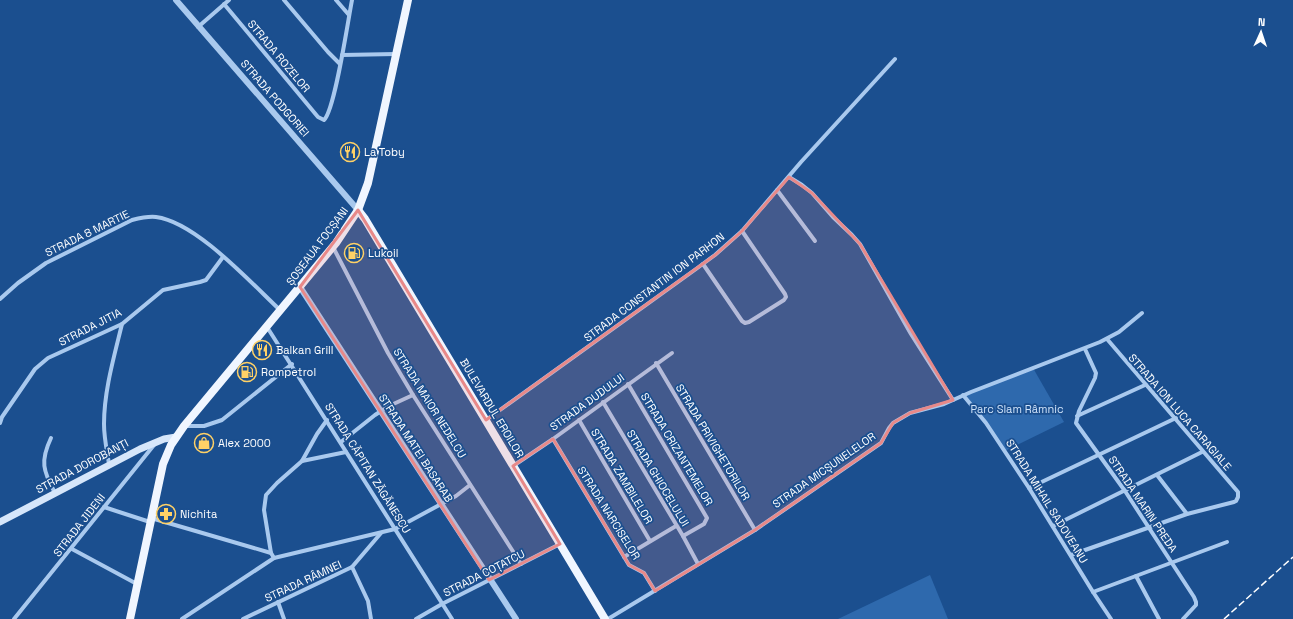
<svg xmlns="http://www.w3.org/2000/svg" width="1293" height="619" font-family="'Space Grotesk',sans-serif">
	<rect width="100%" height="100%" fill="#1b4f8f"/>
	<!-- green -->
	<g fill="#2e69ad">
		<path d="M 1033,368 L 1064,422 L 1005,451 L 963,395 Z"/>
		<path d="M 930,575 L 948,619 L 838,619 Z"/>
	</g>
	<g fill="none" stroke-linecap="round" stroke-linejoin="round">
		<!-- minor -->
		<g stroke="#a9c9ee" stroke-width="4">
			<path d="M 284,0 L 328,52 L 340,64"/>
			<path d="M 336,0 L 349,15"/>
			<path d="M 224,4 L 318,117 L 324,120 C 335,110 348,20 352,0"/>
			<path d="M 198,27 L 229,0"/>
			<path d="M 342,55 L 396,54"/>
			<path d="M 789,177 L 802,185 L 812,193 L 833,217 L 852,235 L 860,244 L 911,334 L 953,400"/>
			<path d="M 777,190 L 815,241"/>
			<path d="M 333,247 L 388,353 L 413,395 L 521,564"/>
			<path d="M 703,264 L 742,321 L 745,323 L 749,322 L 784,300 L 786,297 L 785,294 L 742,231"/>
			<path d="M 0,299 L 18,283 L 46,263 L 132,220 C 140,218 148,216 156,217 C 196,222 251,283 281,311"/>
			<path d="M 267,327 L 452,619"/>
			<path d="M 1085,349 L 1096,373 L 1095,378 L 1079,411 L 1076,423 L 1125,491 L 1194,597 L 1196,602 L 1196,605 L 1183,619"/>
			<path d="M 656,363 L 755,530"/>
			<path d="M 628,384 L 707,518 L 704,524 L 683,536"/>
			<path d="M 963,395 L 986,423 L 1029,488 L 1093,592 L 1111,619"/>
			<path d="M 603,402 L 683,536 L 698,564"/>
			<path d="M 1077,416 L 1145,385"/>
			<path d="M 486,420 L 696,269 L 715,255 L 742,231 L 801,162 L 895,59"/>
			<path d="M 579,420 L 650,541"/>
			<path d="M 0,423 L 2,417 L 35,369 L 48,358 L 122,324 L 163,290 L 200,282 L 206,280 L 223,257"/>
			<path d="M 185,426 L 204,426 L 222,420 L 292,364"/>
			<path d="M 51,438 C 40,461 43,471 55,493"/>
			<path d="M 553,439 L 629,565 L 644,573 L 655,591"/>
			<path d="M 341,442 L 375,415 L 389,406 L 413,395"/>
			<path d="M 302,461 L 346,452"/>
			<path d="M 109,464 C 107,451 104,438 104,424 C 104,391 114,357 122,324"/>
			<path d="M 513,466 L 553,439 L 672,353"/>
			<path d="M 1157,475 L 1187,514"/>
			<path d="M 1029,488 L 1176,418"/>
			<path d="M 104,507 L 150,522"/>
			<path d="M 151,518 L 271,553 L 274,558"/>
			<path d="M 1053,526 L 1202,452"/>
			<path d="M 72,549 L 137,584"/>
			<path d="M 271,553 L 264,510 L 266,495 L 277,483 L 302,461 L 317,434 L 327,420"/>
			<path d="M 1071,555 L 1187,514 L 1234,502 L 1236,501 L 1238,497 L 1238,492 L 1107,339"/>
			<path d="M 624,557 L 676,526"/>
			<path d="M 352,567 L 368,601 L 371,619"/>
			<path d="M 1136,576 L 1159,619"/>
			<path d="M 1093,592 L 1227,542"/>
			<path d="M 278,602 L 284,619"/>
			<path d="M 14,619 L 154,445"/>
			<path d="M 182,619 L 274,558 L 395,529 L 456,496 L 470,485"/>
			<path d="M 243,619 L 352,567 L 381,533"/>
			<path d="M 416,619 L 442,604 L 560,544"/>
			<path d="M 608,619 L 755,530 L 881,443 L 889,428 L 893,423 L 910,413 L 944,404 L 971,392 L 1100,342 L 1119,332 L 1142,313"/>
		</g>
		<!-- tertiary -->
		<g stroke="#a9c9ee" stroke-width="6">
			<path d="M 176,0 L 358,210"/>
			<path d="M 300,287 L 516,619"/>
		</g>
		<!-- secondary -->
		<path stroke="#d6e6fa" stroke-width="7" d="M 0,522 L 140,449 L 164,439 L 176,437"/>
		<!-- primary -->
		<g stroke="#f0f6ff" stroke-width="8">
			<path d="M 358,210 L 365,219 L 605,619"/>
			<path d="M 130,619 L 163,464 L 171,445 L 184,426 L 336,243 L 358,210 L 368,183 L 408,0"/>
		</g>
		<!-- rail -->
		<path stroke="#fff" stroke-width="1.5" stroke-dasharray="7 3" stroke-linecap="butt" d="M 1224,619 L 1293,557"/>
	</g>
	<!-- marked area -->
	<path fill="#e88989" fill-opacity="0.2" stroke="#e88989" stroke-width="3" stroke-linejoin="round" d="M 789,177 L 812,193 L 860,244 L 953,400 L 910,413 L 893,423 L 881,443 L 755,530 L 655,591 L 644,573 L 629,565 L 553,439 L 513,466 L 560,544 L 489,580 L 300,287 L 358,210 L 486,420 L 715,255 L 742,231 Z"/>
	<!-- icons -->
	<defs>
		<g id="restaurant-ring" transform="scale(1)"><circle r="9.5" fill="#1b4f8f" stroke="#ffd166" stroke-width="1.5"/><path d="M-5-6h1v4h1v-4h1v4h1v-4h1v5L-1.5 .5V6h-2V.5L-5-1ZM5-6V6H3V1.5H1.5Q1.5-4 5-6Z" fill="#ffd166"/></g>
		<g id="fuel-ring" transform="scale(1)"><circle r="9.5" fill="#1b4f8f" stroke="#ffd166" stroke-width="1.5"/><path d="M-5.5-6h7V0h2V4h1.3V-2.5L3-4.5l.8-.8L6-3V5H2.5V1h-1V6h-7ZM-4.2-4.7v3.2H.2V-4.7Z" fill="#ffd166"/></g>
		<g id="shop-ring" transform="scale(1)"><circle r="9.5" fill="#1b4f8f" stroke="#ffd166" stroke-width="1.5"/><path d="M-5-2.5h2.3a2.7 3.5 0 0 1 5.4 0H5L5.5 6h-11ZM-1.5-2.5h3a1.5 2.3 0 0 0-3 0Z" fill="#ffd166"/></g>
		<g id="pharmacy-ring" transform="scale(1)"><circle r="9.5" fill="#1b4f8f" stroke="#ffd166" stroke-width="1.5"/><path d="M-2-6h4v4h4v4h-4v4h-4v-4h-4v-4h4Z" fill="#ffd166"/></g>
	</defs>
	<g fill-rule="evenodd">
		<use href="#restaurant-ring" x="350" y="152"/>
		<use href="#fuel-ring" x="354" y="253"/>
		<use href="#restaurant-ring" x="262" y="350"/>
		<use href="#fuel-ring" x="247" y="372"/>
		<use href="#shop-ring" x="204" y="443"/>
		<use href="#pharmacy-ring" x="166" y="514"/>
	</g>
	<g text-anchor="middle" stroke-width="3.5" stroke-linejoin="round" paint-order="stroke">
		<!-- street labels -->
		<g font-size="11" fill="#fff" stroke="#1b4f8f">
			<text transform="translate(279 56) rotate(50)" y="4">STRADA ROZELOR</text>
			<text transform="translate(275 98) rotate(49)" y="4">STRADA PODGORIEI</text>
			<text transform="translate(87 233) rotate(-26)" y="4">STRADA 8 MARTIE</text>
			<text transform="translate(317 246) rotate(-53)" y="4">ȘOSEAUA FOCȘANI</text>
			<text transform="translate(654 287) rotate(-37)" y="4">STRADA CONSTANTIN ION PARHON</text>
			<text transform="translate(90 327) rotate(-27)" y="4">STRADA JITIA</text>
			<text transform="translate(587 402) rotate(-36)" y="4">STRADA DUDULUI</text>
			<text transform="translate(430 403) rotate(58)" y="4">STRADA MAIOR NEDELCU</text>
			<text transform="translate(492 408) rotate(59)" y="4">BULEVARDUL EROILOR</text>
			<text transform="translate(1180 412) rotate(49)" y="4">STRADA ION LUCA CARAGIALE</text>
			<text transform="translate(713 442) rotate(59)" y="4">STRADA PRIVIGHETORILOR</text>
			<text transform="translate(416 448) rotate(57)" y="4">STRADA MATEI BASARAB</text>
			<text transform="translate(677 449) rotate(59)" y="4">STRADA CRIZANTEMELOR</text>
			<text transform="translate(82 466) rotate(-28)" y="4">STRADA DOROBANȚI</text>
			<text transform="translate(368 468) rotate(58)" y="4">STRADA CĂPITAN ZĂGĂNESCU</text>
			<text transform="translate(824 470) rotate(-35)" y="4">STRADA MICȘUNELELOR</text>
			<text transform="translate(622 476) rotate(59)" y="4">STRADA ZAMBILELOR</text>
			<text transform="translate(658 478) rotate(59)" y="4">STRADA GHIOCELULUI</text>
			<text transform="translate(1047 501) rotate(58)" y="4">STRADA MIHAIL SADOVEANU</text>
			<text transform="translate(1143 504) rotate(56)" y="4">STRADA MARIN PREDA</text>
			<text transform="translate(609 513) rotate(58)" y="4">STRADA NARCISELOR</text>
			<text transform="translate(79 525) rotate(-52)" y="4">STRADA JIDENI</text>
			<text transform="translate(484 573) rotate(-27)" y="4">STRADA COȚATCU</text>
			<text transform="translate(303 581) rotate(-25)" y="4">STRADA RÂMNEI</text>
		</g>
		<!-- poi labels -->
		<g font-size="11" fill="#fff" stroke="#1b4f8f" text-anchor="start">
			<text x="364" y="156">La Toby</text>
			<text x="368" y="257">Lukoil</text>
			<text x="276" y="354">Balkan Grill</text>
			<text x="261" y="376">Rompetrol</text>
			<text x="218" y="447">Alex 2000</text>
			<text x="180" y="518">Nichita</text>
		</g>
		<!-- park labels -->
		<g font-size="11" fill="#cfe3fa" stroke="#1b4f8f">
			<text x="1017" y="413">Parc Slam Râmnic</text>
		</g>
	</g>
	<!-- north arrow -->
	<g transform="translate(1261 32) rotate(3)" stroke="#1b4f8f" stroke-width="3" paint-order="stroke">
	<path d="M0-3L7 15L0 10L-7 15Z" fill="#ffffff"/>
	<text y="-6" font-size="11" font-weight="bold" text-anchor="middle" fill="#ffffff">N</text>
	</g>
</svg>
